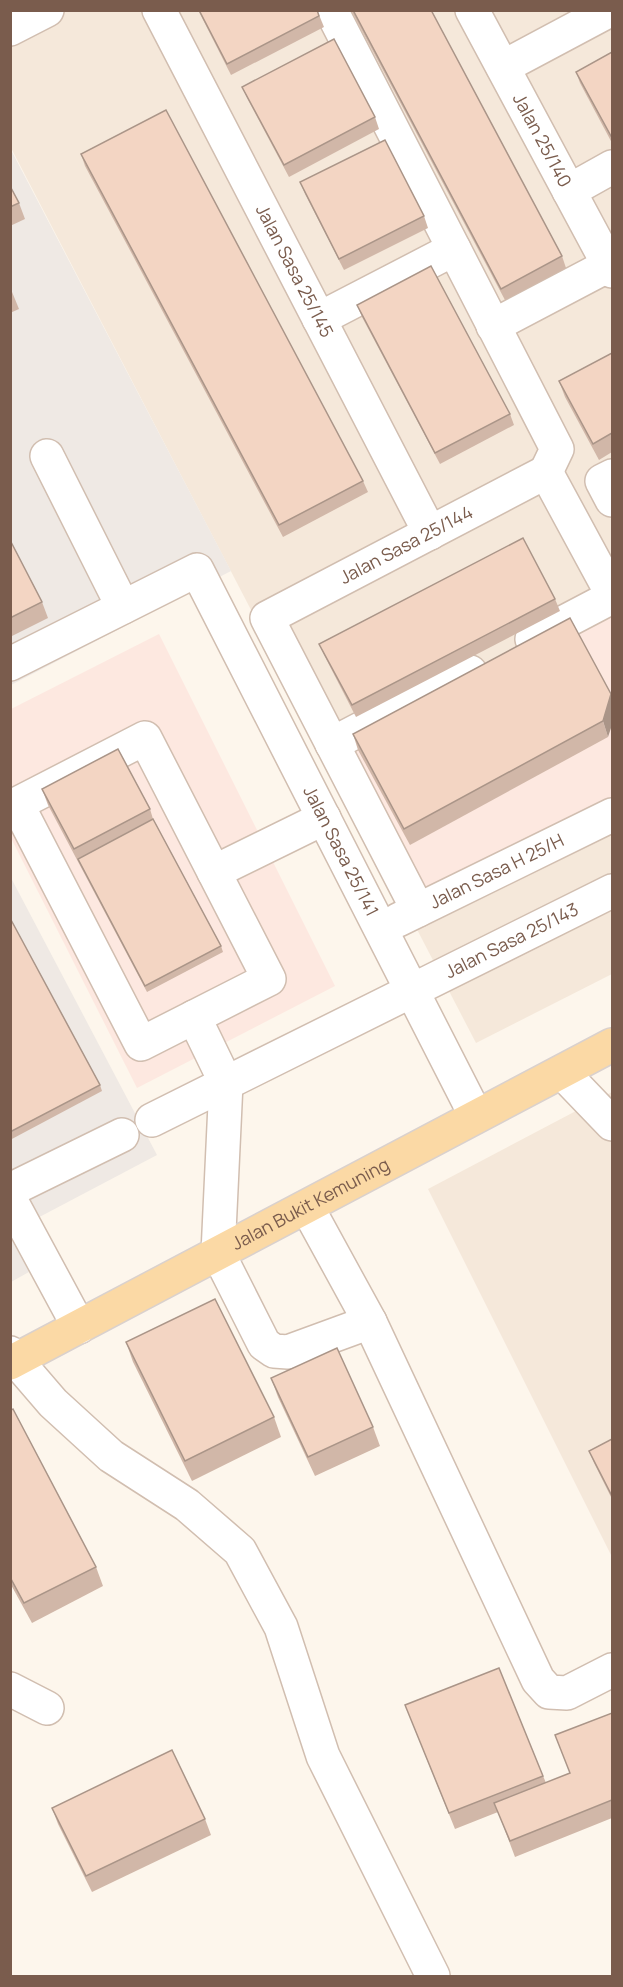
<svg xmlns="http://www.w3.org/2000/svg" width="623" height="1987" font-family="Manrope,sans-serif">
	<rect width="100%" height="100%" fill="#fdf6ec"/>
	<!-- residential -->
	<g fill="#f5e8da">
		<path d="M 11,11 L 612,11 L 612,974 L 476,1043 L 11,148 Z"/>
		<path d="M 612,1092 L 612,1557 L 428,1189 Z"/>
	</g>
	<!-- commercial -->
	<g fill="#fde8e0">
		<path d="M 608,609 L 612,618 L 612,801 L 421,897 L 344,747 Z"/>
		<path d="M 159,634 L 335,986 L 137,1088 L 11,838 L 11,709 Z"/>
	</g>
	<!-- industrial -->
	<g fill="#efe9e4">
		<path d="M 10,148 L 231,571 L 11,685 L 10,685 Z"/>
		<path d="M 10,876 L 157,1155 L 11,1232 L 10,1232 Z"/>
		<path d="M 10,1237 L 29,1272 L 11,1282 L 10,1282 Z"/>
	</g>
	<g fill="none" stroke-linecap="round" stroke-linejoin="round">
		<!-- minor casing -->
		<g stroke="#d1beb0" stroke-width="36">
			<g id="minor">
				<path id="s1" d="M 159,10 L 430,533"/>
				<path d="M 331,10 L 557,449 L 546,472"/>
				<path id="s2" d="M 472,10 L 612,271"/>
				<path d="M 10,29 L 47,10"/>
				<path d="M 503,67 L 610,10"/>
				<path d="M 569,191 L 612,167"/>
				<path d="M 319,319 L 454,249"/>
				<path d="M 493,326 L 609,265"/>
				<path d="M 47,456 L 123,607"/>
				<path d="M 546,472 L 612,594"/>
				<path d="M 612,476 L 602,481 L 612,500"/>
				<path d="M 532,639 L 612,597"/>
				<path id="s3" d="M 10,664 L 197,570 L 476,1116"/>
				<path d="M 145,738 L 269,979 L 141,1044 L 17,804 Z"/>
				<path d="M 332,744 L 470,672"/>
				<path d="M 214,872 L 324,818"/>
				<path id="s4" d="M 418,910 L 267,618 L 546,472"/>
				<path id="s5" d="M 398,920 L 612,815"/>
				<path d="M 194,1017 L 226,1083 L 218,1253 L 264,1344 L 274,1351 L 288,1352 L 370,1322"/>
				<path d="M 562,1072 L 612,1124"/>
				<path id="s6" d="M 152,1120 L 612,891"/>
				<path d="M 10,1190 L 122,1135"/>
				<path d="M 10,1199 L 79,1327"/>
				<path d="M 307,1207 L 370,1322 L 538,1680 L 549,1692 L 567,1693 L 612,1670"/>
				<path d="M 10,1353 L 53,1403 L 111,1456 L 187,1505 L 240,1551 L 281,1627 L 323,1756 L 433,1976"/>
				<path d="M 10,1689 L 47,1708"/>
			</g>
		</g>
		<!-- major casing -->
		<g stroke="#dad1cd" stroke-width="36">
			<g id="major">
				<path id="s7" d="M 10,1363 L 612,1045"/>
			</g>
		</g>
		<!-- minor -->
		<use href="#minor" stroke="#fff" stroke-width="33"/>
		<!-- major -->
		<use href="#major" stroke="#fbd9a5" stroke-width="33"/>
	</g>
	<!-- wall -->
	<g fill="#d1b7a8">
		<path d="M 198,10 L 317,10 L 324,27 L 231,75 Z"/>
		<path d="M 351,10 L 431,10 L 562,256 L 566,268 L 505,300 Z"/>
		<path d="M 612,52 L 612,143 L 580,83 L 576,72 Z"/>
		<path d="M 242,87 L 375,117 L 379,129 L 289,177 L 247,98 Z"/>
		<path d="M 81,154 L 363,481 L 368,492 L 283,537 L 85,166 Z"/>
		<path d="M 300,182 L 424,216 L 428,228 L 344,270 L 305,194 Z"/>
		<path d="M 10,186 L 19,203 L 25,219 L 10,226 Z"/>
		<path d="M 10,287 L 19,309 L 10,313 Z"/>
		<path d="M 357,305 L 510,414 L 514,425 L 440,464 L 362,317 Z"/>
		<path d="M 612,353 L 612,452 L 599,460 L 565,397 L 559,381 Z"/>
		<path d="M 10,540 L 42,602 L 48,618 L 10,637 Z"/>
		<path d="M 555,599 L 560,611 L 356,717 L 324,655 L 319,644 Z"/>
		<path d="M 570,618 L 608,737 L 410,845 L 358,750 L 353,734 Z"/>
		<path d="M 42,789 L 150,809 L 153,819 L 221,946 L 223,952 L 147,992 L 48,805 Z"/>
		<path d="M 10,918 L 100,1085 L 102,1091 L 10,1140 Z"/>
		<path d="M 126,1342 L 274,1417 L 281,1437 L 192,1481 L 133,1362 Z"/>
		<path d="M 271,1378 L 373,1427 L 380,1446 L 315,1476 L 278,1397 Z"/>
		<path d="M 10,1411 L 96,1567 L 103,1586 L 32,1623 L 10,1583 Z"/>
		<path d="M 612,1439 L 612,1499 L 594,1463 L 589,1451 Z"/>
		<path d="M 499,1668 L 546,1783 L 570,1773 L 555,1735 L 612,1713 L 612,1818 L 515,1857 L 498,1812 L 455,1829 L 405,1705 Z"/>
		<path d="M 52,1808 L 205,1819 L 211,1835 L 92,1892 L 58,1824 Z"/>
	</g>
	<!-- shaded-wall -->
	<path fill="#aa9588" d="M 611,694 L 612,698 L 612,725 L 608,737 L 603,721 Z"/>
	<!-- building -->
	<g fill="#f3d5c3" stroke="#aa9588" stroke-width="1.5">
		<path d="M 199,10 L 317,10 L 319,16 L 227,64 Z"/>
		<path d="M 353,10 L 431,10 L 562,256 L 501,289 Z"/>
		<path d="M 334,39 L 375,117 L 284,165 L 242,87 Z"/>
		<path d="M 612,52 L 612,135 L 611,136 L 576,72 Z"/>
		<path d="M 166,110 L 363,481 L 279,525 L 81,154 Z"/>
		<path d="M 385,140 L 424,216 L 339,259 L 300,182 Z"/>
		<path d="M 10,186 L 19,203 L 10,207 Z"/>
		<path d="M 431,266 L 510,414 L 435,453 L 357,305 Z"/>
		<path d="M 612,353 L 612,433 L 593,444 L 559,381 Z"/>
		<path d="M 523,538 L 555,599 L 352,705 L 319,644 Z"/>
		<path d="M 10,540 L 42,602 L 10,618 Z"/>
		<path d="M 570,618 L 611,694 L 603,721 L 404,829 L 353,734 Z"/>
		<path d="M 118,749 L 150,809 L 74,849 L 42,789 Z"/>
		<path d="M 153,819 L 221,946 L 145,986 L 78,859 Z"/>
		<path d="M 10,918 L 100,1085 L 10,1132 Z"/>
		<path d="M 215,1299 L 274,1417 L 185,1461 L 126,1342 Z"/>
		<path d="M 337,1348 L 373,1427 L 308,1457 L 271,1378 Z"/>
		<path d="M 13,1409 L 96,1567 L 24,1603 L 10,1577 L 10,1411 Z"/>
		<path d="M 612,1439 L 612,1496 L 589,1451 Z"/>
		<path d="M 499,1668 L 543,1776 L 449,1813 L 405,1705 Z"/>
		<path d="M 612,1713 L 612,1800 L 510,1841 L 494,1803 L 570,1773 L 555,1735 Z"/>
		<path d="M 172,1750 L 205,1819 L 86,1876 L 52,1808 Z"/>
	</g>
	<g text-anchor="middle" stroke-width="6" stroke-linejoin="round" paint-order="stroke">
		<!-- street labels -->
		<g font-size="18" fill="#7a5c4d" stroke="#fffaf3">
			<text dy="6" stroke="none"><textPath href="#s2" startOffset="148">Jalan 25/140</textPath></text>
			<text dy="6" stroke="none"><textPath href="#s1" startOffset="294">Jalan Sasa 25/145</textPath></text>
			<text dy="6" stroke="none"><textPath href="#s4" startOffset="486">Jalan Sasa 25/144</textPath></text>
			<text dy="6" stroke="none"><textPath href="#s3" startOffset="525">Jalan Sasa 25/141</textPath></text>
			<text dy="6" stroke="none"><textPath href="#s5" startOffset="110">Jalan Sasa H 25/H</textPath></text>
			<text dy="6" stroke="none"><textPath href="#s6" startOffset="402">Jalan Sasa 25/143</textPath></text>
			<text dy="6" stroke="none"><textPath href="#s7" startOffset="340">Jalan Bukit Kemuning</textPath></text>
		</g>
	</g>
	<!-- border -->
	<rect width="623" height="1987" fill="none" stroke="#7a5c4d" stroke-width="24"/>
</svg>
